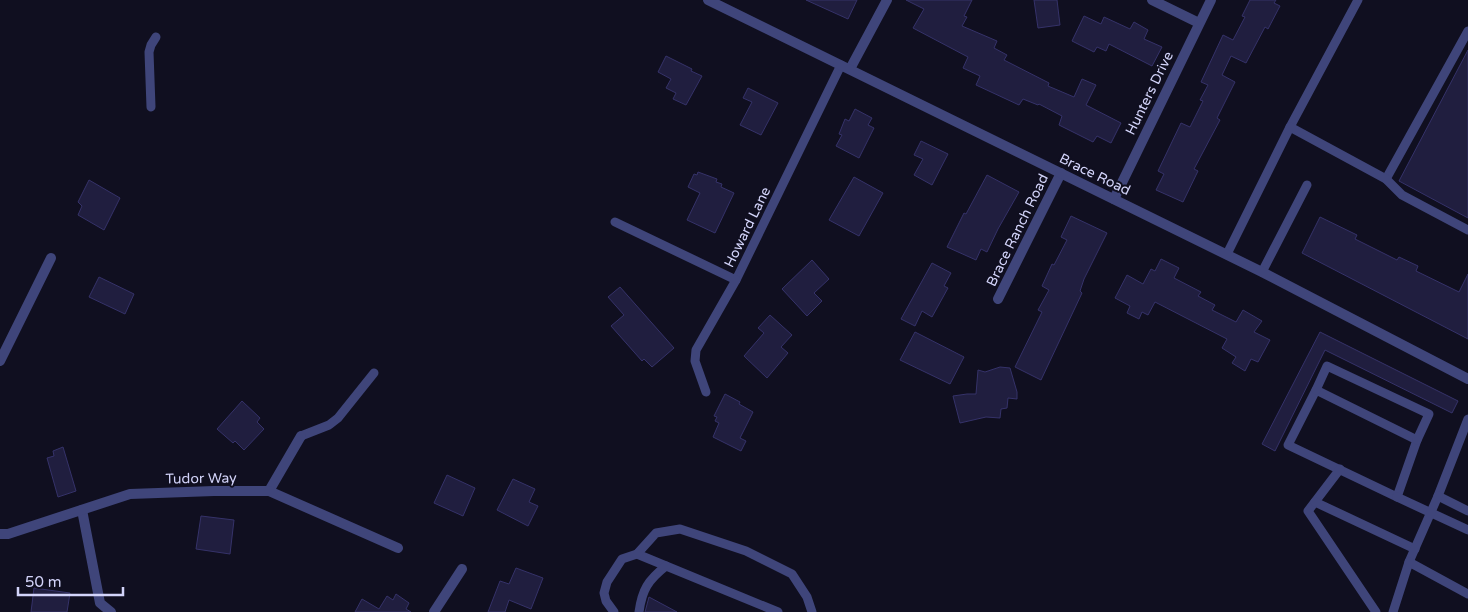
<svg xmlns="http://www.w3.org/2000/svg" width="1468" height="612" font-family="'Varela Round',sans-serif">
	<rect width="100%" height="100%" fill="#100f20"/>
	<!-- building -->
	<g fill="#201e3f" stroke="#353269">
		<path d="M 806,0 L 857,0 L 848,19 Z"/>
		<path d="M 906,0 L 972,0 L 964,16 L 967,17 L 962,26 L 997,41 L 994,48 L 1007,55 L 1004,60 L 1049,83 L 1048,86 L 1074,97 L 1082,79 L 1096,85 L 1086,105 L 1121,123 L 1111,143 L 1097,136 L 1093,142 L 1059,125 L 1062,116 L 1039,104 L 1038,105 L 1023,99 L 1019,105 L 976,85 L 980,76 L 963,68 L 968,57 L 913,28 L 924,9 Z"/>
		<path d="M 1034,0 L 1057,0 L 1060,25 L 1038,28 Z"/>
		<path d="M 1250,0 L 1276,0 L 1274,3 L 1280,6 L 1268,29 L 1265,27 L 1246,63 L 1231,56 L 1222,75 L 1235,82 L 1217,118 L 1220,120 L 1194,169 L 1198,171 L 1183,202 L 1156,190 L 1164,174 L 1158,171 L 1181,123 L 1190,127 L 1203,101 L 1200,100 L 1208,85 L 1201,82 L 1223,35 L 1233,40 L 1245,17 L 1242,16 Z"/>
		<path d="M 1084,16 L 1101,24 L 1104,17 L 1130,29 L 1134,22 L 1148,30 L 1144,39 L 1162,47 L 1152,66 L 1109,44 L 1106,51 L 1097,47 L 1094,52 L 1072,41 Z"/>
		<path d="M 1468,50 L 1468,218 L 1399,181 Z"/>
		<path d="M 666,56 L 692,69 L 691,71 L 702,76 L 686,105 L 673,99 L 676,93 L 666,88 L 671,79 L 658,72 Z"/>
		<path d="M 748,88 L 778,103 L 761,135 L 740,125 L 752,102 L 743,98 Z"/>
		<path d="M 855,109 L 872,118 L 868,125 L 874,128 L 859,158 L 836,146 L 842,135 L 839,134 L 845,119 L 849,121 Z"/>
		<path d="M 921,141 L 948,154 L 932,185 L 914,175 L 923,159 L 914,155 Z"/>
		<path d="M 698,172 L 717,179 L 716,182 L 722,184 L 721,187 L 734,193 L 715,233 L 687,220 L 700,193 L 688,187 L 694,174 L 697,175 Z"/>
		<path d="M 987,175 L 1019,192 L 998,229 L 987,252 L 981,249 L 976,260 L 947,247 L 964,213 L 966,214 Z"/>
		<path d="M 854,177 L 883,193 L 859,236 L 829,220 Z"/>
		<path d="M 89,180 L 120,198 L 104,230 L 78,215 L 82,206 L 78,202 Z"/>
		<path d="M 1071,216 L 1107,233 L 1084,279 L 1080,291 L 1082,293 L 1041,380 L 1015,367 L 1042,312 L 1038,310 L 1049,290 L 1042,286 L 1052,264 L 1054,265 L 1067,240 L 1061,237 Z"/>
		<path d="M 1320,217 L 1357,235 L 1355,239 L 1397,260 L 1399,257 L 1418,266 L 1416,271 L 1459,292 L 1468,274 L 1468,339 L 1302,253 Z"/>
		<path d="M 1161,259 L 1179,268 L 1174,278 L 1201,292 L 1198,296 L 1215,305 L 1212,310 L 1236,322 L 1243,310 L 1262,321 L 1254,332 L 1270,340 L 1258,362 L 1251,359 L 1245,371 L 1232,363 L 1236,357 L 1222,348 L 1227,339 L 1155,302 L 1148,315 L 1142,312 L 1139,319 L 1127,313 L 1130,306 L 1115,298 L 1127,275 L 1143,284 L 1151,269 L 1155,271 Z"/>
		<path d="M 812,260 L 829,279 L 814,293 L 822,301 L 807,316 L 782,289 Z"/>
		<path d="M 932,263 L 951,273 L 944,286 L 948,288 L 932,317 L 922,311 L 915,326 L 901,319 Z"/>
		<path d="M 99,277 L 134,294 L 125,314 L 89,297 Z"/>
		<path d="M 620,287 L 674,348 L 652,367 L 644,359 L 642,361 L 611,326 L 624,315 L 608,297 Z"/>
		<path d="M 770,315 L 792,335 L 781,347 L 788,353 L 767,378 L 744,356 L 764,333 L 758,328 Z"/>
		<path d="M 915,332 L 964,357 L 950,384 L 900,360 Z"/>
		<path d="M 1320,332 L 1458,401 L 1452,413 L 1325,350 L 1275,451 L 1262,444 Z"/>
		<path d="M 1000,367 L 1010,368 L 1017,392 L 1017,399 L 1008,398 L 1007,408 L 1001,409 L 1000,418 L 986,417 L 960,423 L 953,396 L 967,394 L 976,394 L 978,370 L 985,372 Z"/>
		<path d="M 725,394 L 740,402 L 739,404 L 753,412 L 740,438 L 746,441 L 741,451 L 713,437 L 719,423 L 715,421 L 717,417 L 714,416 Z"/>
		<path d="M 242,401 L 260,418 L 257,422 L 264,429 L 244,450 L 235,441 L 233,443 L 217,429 Z"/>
		<path d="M 63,447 L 76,491 L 58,497 L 47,458 L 54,456 L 53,451 Z"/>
		<path d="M 447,475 L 475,488 L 463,516 L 434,503 Z"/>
		<path d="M 513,479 L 535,489 L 529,502 L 538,506 L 528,526 L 497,510 Z"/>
		<path d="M 201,516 L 234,520 L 230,554 L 196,549 Z"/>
		<path d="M 516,568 L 543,578 L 531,609 L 509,600 L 505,612 L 488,612 L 500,581 L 509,584 Z"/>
		<path d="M 34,588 L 70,593 L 67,612 L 31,612 Z"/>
		<path d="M 396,594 L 409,603 L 406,609 L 411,612 L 355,612 L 362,599 L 379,609 L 387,596 L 393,600 Z"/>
		<path d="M 649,597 L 677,612 L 645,612 Z"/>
	</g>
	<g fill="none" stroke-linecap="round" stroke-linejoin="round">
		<!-- service -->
		<g stroke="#3f457a" stroke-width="9">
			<path d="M 151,107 L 149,52 L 151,45 L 156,37"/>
			<path d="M 1290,127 L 1358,0"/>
			<path d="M 1386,179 L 1468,31"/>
			<path d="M 615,222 L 736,280 L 841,65"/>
			<path d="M 1227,254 L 1290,127 L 1386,179 L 1402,195 L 1468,230"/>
			<path d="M 1262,272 L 1307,185"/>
			<path d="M 1316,390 L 1417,440 L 1397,497 L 1288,445 Z"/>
			<path d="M 1316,390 L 1327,366 L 1429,414 L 1417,440"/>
			<path d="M 706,392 L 695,361 L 696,350 L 736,280"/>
			<path d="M 1468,419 L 1438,496 L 1468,511"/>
			<path d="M 301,436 L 329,425 L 338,418 L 374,373"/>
			<path d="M 1340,469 L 1308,511 L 1376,612"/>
			<path d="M 1397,497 L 1468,530"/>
			<path d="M 1315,502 L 1415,549"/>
			<path d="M 637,554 L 778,612"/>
			<path d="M 1409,562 L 1438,496"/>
			<path d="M 614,612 L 606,601 L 604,593 L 607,582 L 622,559 L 637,554 L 656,533 L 680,529 L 746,551 L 792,574 L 807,597 L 812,612"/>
			<path d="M 639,612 C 642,590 648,580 666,566"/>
			<path d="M 1393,612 L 1409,562 L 1468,594"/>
		</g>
		<!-- minor -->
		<g stroke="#3f457a" stroke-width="10">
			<path d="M 1152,0 L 1199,23"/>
			<path d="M 850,69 L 887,0"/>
			<path d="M 1114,199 L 1211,0"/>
			<path d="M 998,299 L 1061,173"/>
			<path d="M 0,361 L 51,258"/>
			<path d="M 269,491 L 301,436"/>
			<path d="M 82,510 L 100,603 L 111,612"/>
			<path d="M 0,534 L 8,534 L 130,494 L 214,491 L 269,491 L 398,548"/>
			<path d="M 434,612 L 462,569"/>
		</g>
		<!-- tertiary -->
		<path stroke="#3f457a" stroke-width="10" d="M 708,0 L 1262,272 L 1468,379"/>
	</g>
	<g text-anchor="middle" stroke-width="4" stroke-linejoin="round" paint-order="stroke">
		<!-- street labels -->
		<g font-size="14" fill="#d3d4fa" stroke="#100f20">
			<text transform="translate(1149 93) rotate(-64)" y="5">Hunters Drive</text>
			<text transform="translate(1095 174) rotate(26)" y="5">Brace Road</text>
			<text transform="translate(747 227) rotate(-64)" y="5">Howard Lane</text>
			<text transform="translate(1017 230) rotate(-64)" y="5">Brace Ranch Road</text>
			<text transform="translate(201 478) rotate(-1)" y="5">Tudor Way</text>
		</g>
	</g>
	<!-- scale -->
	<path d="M18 587v8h105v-8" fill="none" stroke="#d3d4fa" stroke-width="2.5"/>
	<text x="25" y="587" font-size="15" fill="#d3d4fa" stroke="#100f20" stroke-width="4" paint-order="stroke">50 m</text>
</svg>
